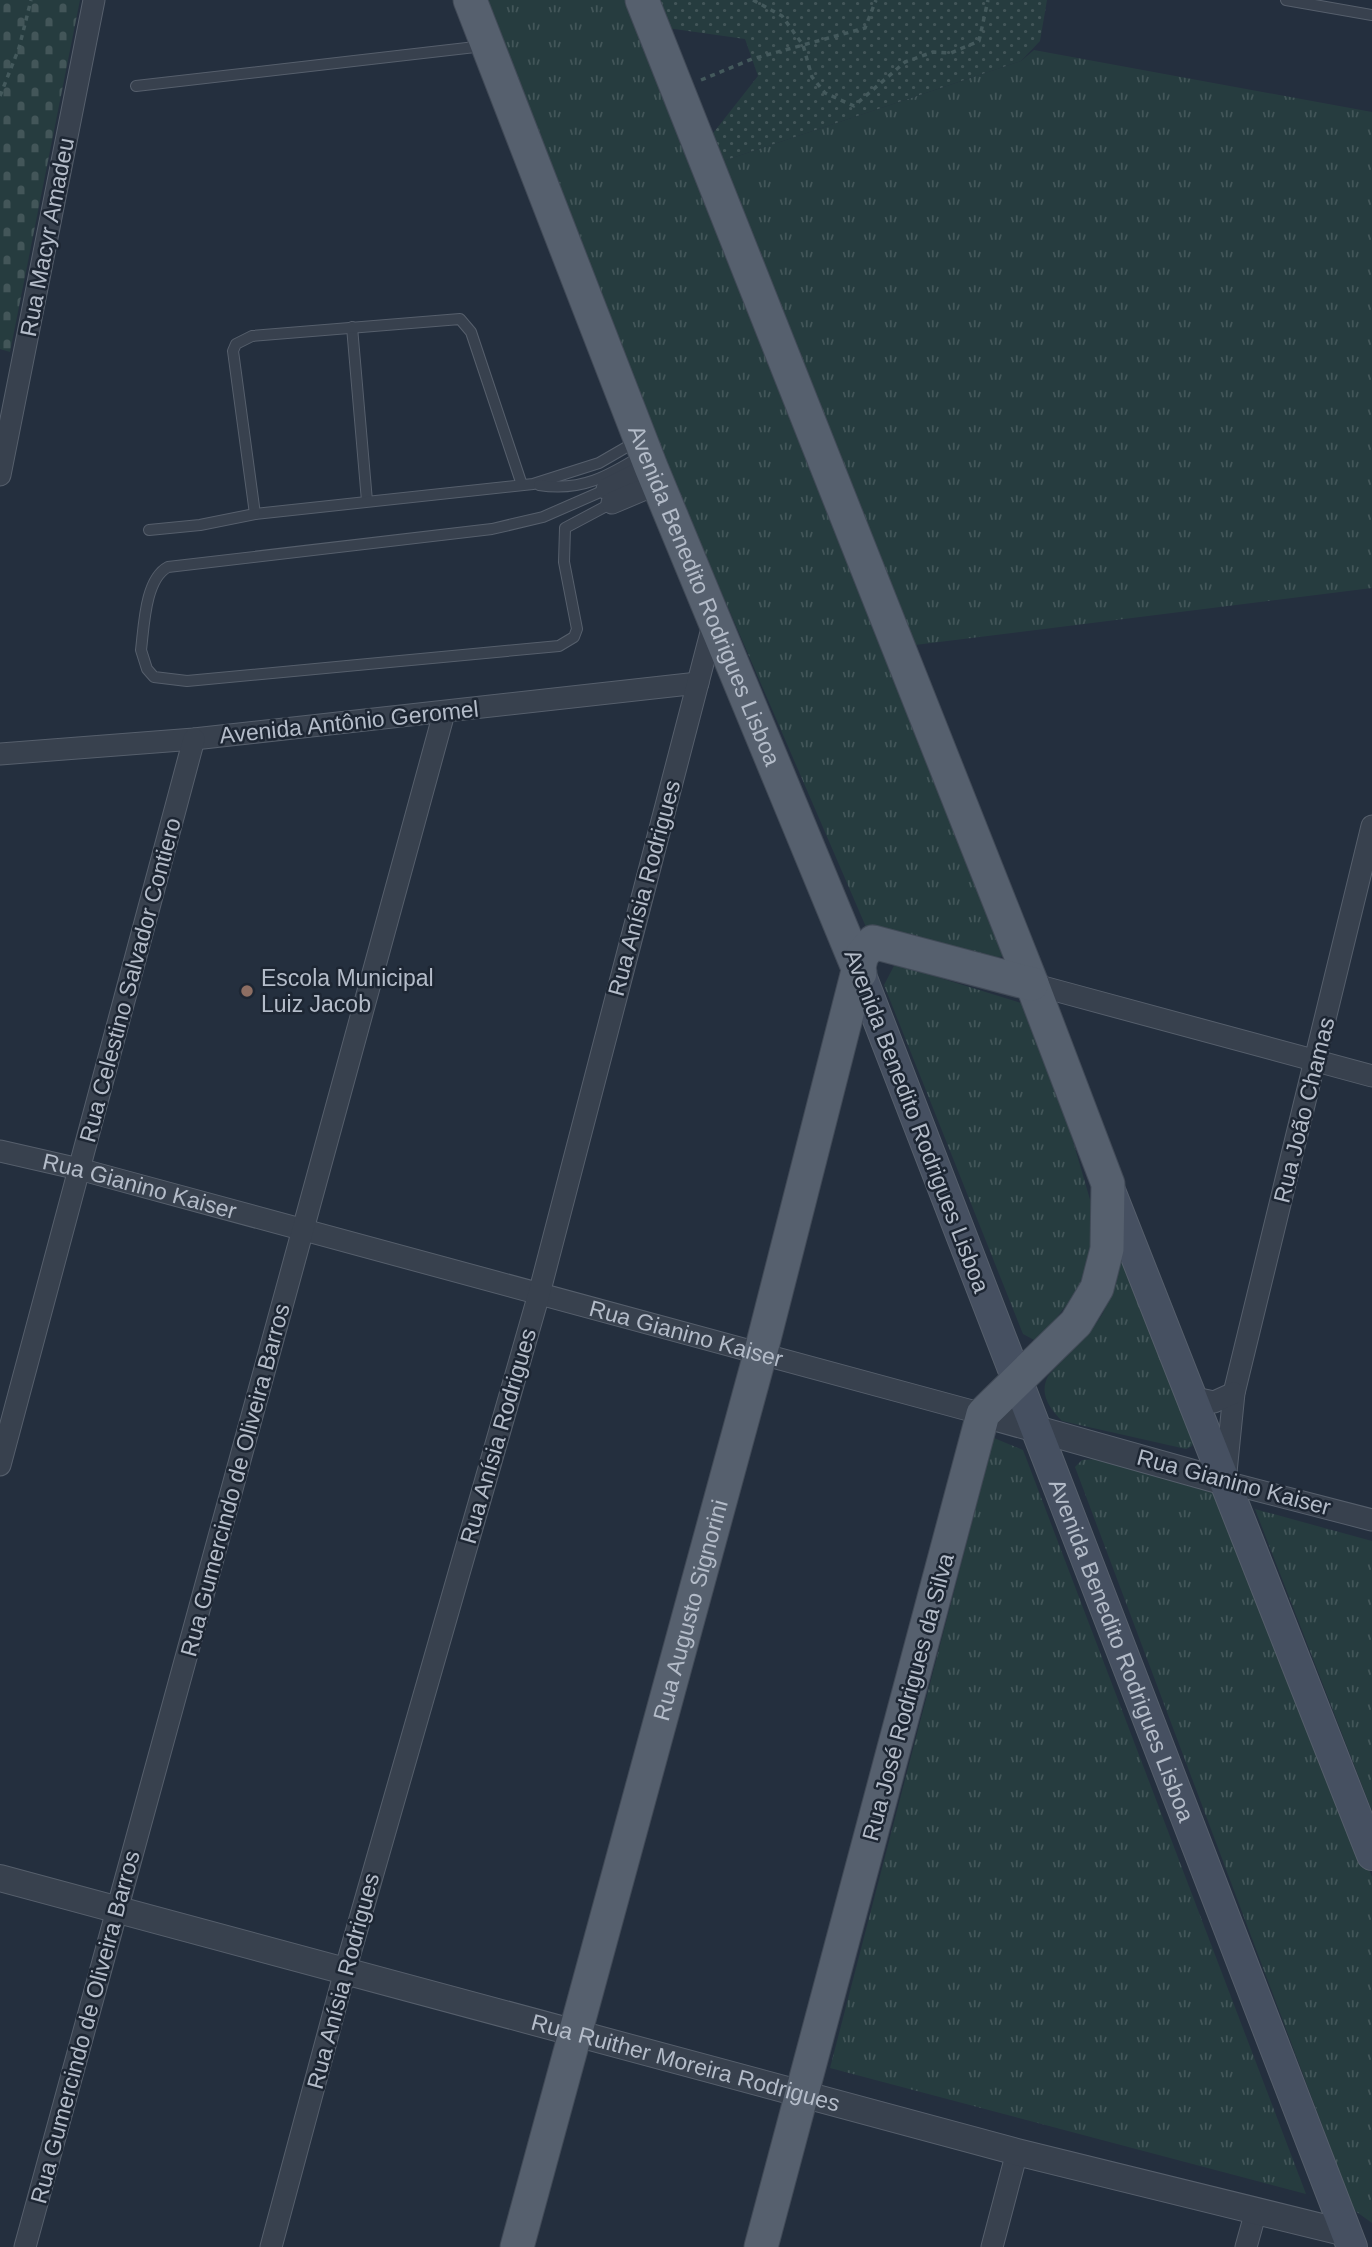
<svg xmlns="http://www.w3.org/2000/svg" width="1372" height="2247" font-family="Helvetica,sans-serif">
	<defs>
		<pattern id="grass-tufts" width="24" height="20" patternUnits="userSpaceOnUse" patternTransform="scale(1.75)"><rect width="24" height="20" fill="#263c3f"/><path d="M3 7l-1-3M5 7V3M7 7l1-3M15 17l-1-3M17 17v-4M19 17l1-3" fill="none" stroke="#435659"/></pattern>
		<pattern id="cemetery-stones" width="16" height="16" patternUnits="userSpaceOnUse" patternTransform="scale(1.75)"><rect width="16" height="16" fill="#263c3f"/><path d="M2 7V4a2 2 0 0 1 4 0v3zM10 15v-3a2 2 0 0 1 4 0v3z" fill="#435659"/></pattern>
		<pattern id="park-dots" width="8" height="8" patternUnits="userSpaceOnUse" patternTransform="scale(1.75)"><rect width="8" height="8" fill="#263c3f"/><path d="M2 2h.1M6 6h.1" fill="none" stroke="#435659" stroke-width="1.8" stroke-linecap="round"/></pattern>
	</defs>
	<rect width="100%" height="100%" fill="#242f3e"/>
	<!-- grass -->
	<g fill="url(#grass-tufts)">
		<path d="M 486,0 L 626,0 L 1005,956 L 984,959 L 866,927 L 667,466 Z"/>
		<path d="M 1034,50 L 1372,112 L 1372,588 L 915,645 L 720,162 L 1021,61 Z"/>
		<path d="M 895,964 L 1034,1007 L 1091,1203 L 1093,1249 L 1077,1291 L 1038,1342 L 1023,1334 L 884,985 Z"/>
		<path d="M 1124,1258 L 1195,1438 L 1192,1446 L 1186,1449 L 1062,1421 C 1049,1408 1039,1394 1048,1376 C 1066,1356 1089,1337 1103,1313 C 1111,1298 1115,1267 1124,1258 Z"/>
		<path d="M 994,1438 L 1023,1450 L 1306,2194 L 830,2068 Z"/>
		<path d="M 1095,1459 L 1213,1493 L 1230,1510 L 1372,1877 L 1372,2223 L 1354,2210 L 1075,1467 L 1082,1460 Z"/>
		<path d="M 1255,1509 L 1372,1541 L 1372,1811 Z"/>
	</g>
	<!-- cemetery -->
	<path fill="url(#cemetery-stones)" d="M 0,0 L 80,0 L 10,352 L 0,349 Z"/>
	<!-- park -->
	<path fill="url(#park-dots)" d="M 657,0 L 1047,0 L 1040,41 L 1021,61 L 720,162 L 710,137 L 758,76 L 745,39 L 667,28 Z"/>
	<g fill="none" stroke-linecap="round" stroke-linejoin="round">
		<!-- service casing -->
		<g stroke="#565f6c" stroke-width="12">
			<g id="service">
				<path d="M 1286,0 L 1372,15"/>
				<path d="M 136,86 L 484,46"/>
				<path d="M 352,327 L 367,501"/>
				<path d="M 522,485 L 471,332 L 460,319 L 252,336 L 236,344 L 233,351 L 255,514 L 533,484 L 599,463 L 637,441"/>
				<path d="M 539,485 C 581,492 609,476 644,454"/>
				<path d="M 607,489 L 543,517 L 492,529 L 168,567 C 145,579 144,626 141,650 L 147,669 L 154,677 L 187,681 L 559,646 L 574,637 L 577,629 L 564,562 L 565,528 L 612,503"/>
				<path d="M 149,530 L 200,525 L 255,514"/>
			</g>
		</g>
		<!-- minor casing -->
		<g stroke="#565f6c" stroke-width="23">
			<g id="minor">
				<path d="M 0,475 L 94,0"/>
				<path d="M 607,489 L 651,467"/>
				<path d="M 612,503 L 657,484"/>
				<path d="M 0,754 L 194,739 L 698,683"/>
				<path d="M 1372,826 L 1234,1393 L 1225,1482 L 1372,1520"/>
				<path d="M 1032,984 L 1372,1076"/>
				<path id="s1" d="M 0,1151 L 79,1169 L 983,1414"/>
				<path d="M 1190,1397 L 1214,1402 L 1234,1393"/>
				<path d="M 0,1465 L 194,739"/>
				<path d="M 25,2247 L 444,713"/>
				<path d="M 271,2247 L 345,1971 L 539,1294 L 714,621"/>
				<path d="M 992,2247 L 1017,2152"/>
				<path d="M 1246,2247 L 1256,2211"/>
			</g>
		</g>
		<!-- tertiary casing -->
		<g stroke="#565f6c" stroke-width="28">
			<g id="tertiary">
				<path d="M 983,1414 L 1225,1482"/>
				<path id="s2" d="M 0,1878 L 1017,2152 L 1346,2233"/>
			</g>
		</g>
		<!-- secondary casing -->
		<g stroke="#565f6c" stroke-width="32">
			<g id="secondary">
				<path id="s3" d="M 860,973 L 1352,2247"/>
				<path d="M 1109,1188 L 1372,1855"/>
			</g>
		</g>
		<!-- primary casing -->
		<g stroke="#414a57" stroke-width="35">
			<g id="primary">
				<path id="s4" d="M 470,0 L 651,467 L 860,973"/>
				<path d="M 642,0 L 1032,984 L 1108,1184 L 1107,1249 L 1097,1288 L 1076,1323 L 983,1414 L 761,2247"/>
				<path id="s5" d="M 517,2247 L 761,1351 L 862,955 L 873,942 L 1032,984"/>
			</g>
		</g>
		<!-- path -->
		<g stroke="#44595c" stroke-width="3.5" stroke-dasharray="5 5" stroke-linecap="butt">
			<path d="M 753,0 L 782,16 L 803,45 L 812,77 L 825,93 L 854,106 L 905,62 L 933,52 L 951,53 L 979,41 L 988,0"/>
			<path d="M 701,80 L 752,59 L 865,28 L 876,0"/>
			<path d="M 0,96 L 19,48 L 31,0"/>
		</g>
		<!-- service -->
		<use href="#service" stroke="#38414e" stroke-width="10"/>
		<!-- minor -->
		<use href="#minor" stroke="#38414e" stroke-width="21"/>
		<!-- tertiary -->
		<use href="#tertiary" stroke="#38414e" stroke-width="26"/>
		<!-- secondary -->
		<use href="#secondary" stroke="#465061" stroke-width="30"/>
		<!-- primary -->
		<use href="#primary" stroke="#56606e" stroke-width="33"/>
	</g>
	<!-- markers -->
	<circle fill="#8d6e63" stroke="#1d2633" stroke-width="2.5" cx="247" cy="991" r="7"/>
	<g text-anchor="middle" stroke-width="5" stroke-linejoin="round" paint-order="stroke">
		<!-- street labels -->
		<g font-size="23" fill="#b4bcc9" stroke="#1d2633">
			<text transform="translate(47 237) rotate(-79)" y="8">Rua Macyr Amadeu</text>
			<text dy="8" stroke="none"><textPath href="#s4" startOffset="640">Avenida Benedito Rodrigues Lisboa</textPath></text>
			<text transform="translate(349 722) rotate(-6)" y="8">Avenida Antônio Geromel</text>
			<text transform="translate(644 888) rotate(-75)" y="8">Rua Anísia Rodrigues</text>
			<text transform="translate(130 980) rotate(-75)" y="8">Rua Celestino Salvador Contiero</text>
			<text transform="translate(1304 1110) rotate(-76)" y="8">Rua João Chamas</text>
			<text transform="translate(917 1121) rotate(69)" y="8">Avenida Benedito Rodrigues Lisboa</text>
			<text dy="8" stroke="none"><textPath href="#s1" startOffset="144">Rua Gianino Kaiser</textPath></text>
			<text dy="8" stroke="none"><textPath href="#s1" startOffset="710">Rua Gianino Kaiser</textPath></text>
			<text transform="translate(498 1436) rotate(-74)" y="8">Rua Anísia Rodrigues</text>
			<text transform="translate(235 1480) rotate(-75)" y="8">Rua Gumercindo de Oliveira Barros</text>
			<text transform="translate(1234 1482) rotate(15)" y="8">Rua Gianino Kaiser</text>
			<text dy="8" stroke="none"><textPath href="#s5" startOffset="660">Rua Augusto Signorini</textPath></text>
			<text dy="8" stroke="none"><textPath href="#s3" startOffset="726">Avenida Benedito Rodrigues Lisboa</textPath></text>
			<text transform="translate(908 1697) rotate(-75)" y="8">Rua José Rodrigues da Silva</text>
			<text transform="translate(343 1981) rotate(-75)" y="8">Rua Anísia Rodrigues</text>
			<text transform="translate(85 2027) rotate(-75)" y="8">Rua Gumercindo de Oliveira Barros</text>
			<text dy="8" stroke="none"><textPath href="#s2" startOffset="710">Rua Ruither Moreira Rodrigues</textPath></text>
		</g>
		<!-- poi labels -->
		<g font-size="23" fill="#b4bcc9" stroke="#1d2633" text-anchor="start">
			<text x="261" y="986">Escola Municipal<tspan x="261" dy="26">Luiz Jacob</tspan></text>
		</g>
	</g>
</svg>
